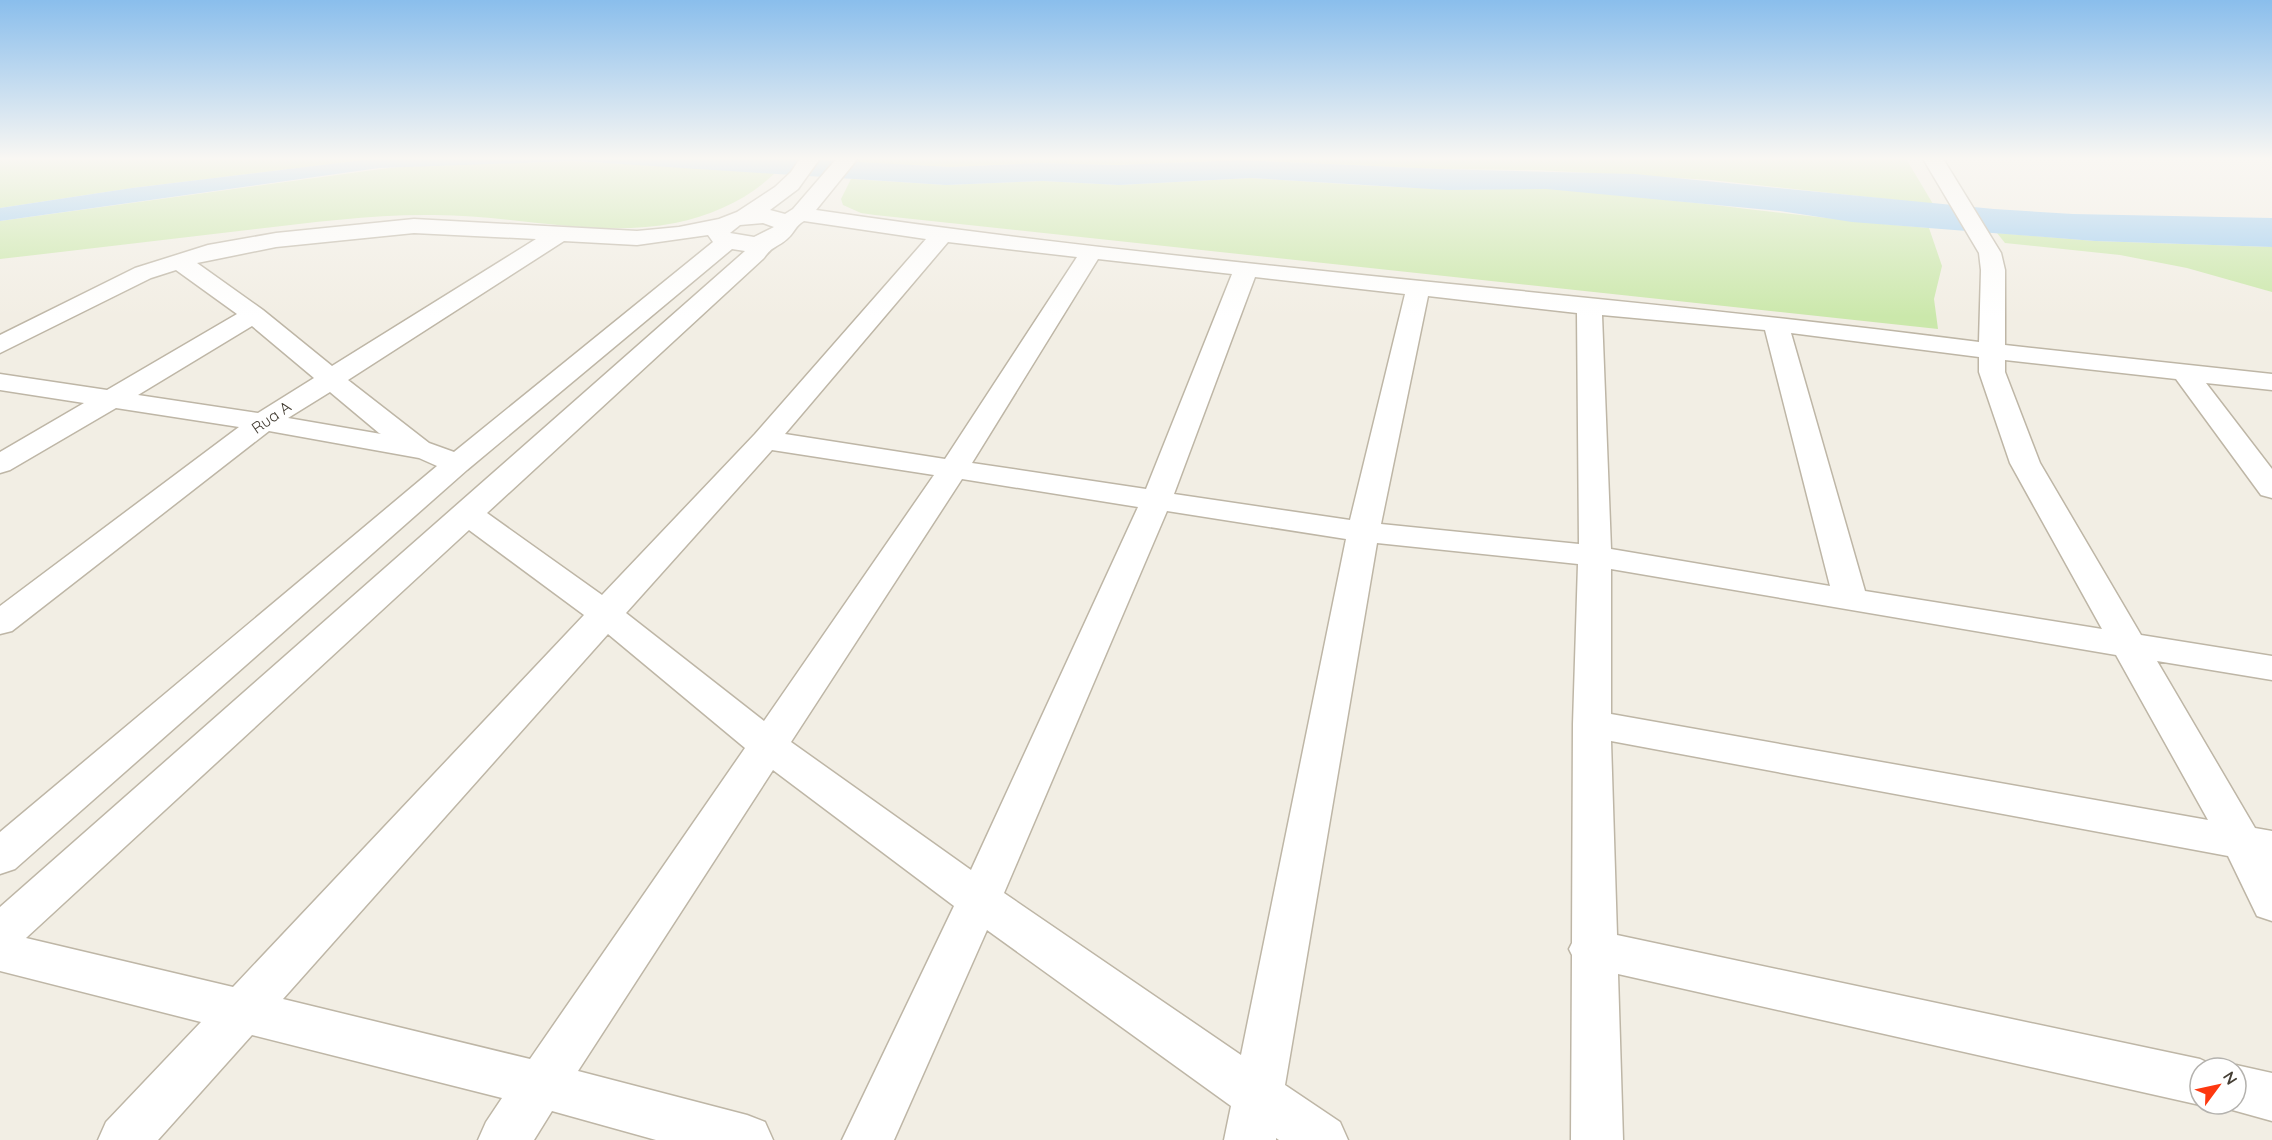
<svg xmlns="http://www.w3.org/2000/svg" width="2272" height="1140" font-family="Quicksand,sans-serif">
	<rect width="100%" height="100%" fill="#f2eee4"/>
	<!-- green -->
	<g fill="#cbe8ab">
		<path d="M 0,157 L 388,157 L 132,188 L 0,208 Z"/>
		<path d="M 849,157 L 1905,157 L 1933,204 L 1711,180 L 1537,170 L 1439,169 L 1241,160 L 1117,165 L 1040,163 L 951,167 L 847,162 Z"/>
		<path d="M 575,161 L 775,173 C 747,200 713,215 675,223 C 593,239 507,213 425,215 C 363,215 301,224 239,231 C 160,240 80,250 0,259 L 0,221 L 381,169 L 425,164 Z"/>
		<path d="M 1251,178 C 1316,182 1381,187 1446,189 C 1480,191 1515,187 1550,189 C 1677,198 1803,218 1929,228 L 1942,266 L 1934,299 L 1938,329 L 875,215 L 861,213 L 843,205 L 841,199 L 851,179 L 946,185 L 1043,181 L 1119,185 Z"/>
		<path d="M 1997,233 L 2095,241 L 2272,247 L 2272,292 L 2187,268 L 2120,255 L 2005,243 Z"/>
	</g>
	<!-- water -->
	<path fill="#9ecdf1" d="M 388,157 L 768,157 L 951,167 L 1040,163 L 1117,165 L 1241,160 L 1439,169 L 1635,174 L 1994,209 L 2073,214 L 2272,218 L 2272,247 L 2095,241 L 1852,222 L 1780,211 L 1546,189 L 1447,190 L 1251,178 L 1119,185 L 1043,181 L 946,185 L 575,161 L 379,168 L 0,221 L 0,208 L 132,188 Z"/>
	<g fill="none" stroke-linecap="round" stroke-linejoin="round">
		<!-- minor casing -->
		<g stroke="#beb6a6" stroke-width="3">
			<g id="minor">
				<path d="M 801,157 L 821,157 L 798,189 L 770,210 L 785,214 L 793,209 L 838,157 L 859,157 L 816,210 C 1202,267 1592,292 1979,342 L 1981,270 L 1979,253 L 1922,157 L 1942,157 L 2001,253 L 2005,270 L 2005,345 L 2272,374 L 2272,390 L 2206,383 L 2272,469 L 2272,498 L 2261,495 L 2176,379 L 2005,360 L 2005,372 L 2040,463 L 2141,635 L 2272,656 L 2272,680 L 2157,661 L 2255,828 L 2272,831 L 2272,921 L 2257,916 L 2228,856 L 1611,741 L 1617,935 L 2200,1059 L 2219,1068 L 2200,1068 L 2200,1104 L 2203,1104 L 2200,1105 L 1618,974 L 1623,1140 L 1571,1140 L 1572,955 L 1569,949 L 1572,943 L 1573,724 L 1578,564 L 1377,543 L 1285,1085 L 1340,1122 L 1348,1140 L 1279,1140 L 1276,1138 L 1276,1140 L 1224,1140 L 1231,1106 L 987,930 L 894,1140 L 842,1140 L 954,906 L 773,770 L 578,1071 L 747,1115 L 765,1122 L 773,1140 L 656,1140 L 552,1111 L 534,1140 L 478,1140 L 486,1122 L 502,1098 L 252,1035 L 158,1140 L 98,1140 L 106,1122 L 201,1022 L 0,971 L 0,907 L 745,251 L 732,249 L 467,470 L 15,869 L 0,874 L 0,832 L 437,466 L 419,458 L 269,431 L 12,631 L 0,634 L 0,606 L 239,427 L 116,408 L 10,470 L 0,473 L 0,452 L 84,403 L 0,390 L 0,374 L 107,390 L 237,314 L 176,270 L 151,278 L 0,353 L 0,335 L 135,268 L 208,245 L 276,233 L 414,219 L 637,231 L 679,227 L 719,219 L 737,212 L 775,187 L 791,172 ZM 804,221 L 926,239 L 755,434 L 602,595 L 487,513 L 764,258 C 773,245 777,248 787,239 C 795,232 795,226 804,221 ZM 763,223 L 774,227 L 754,237 L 730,233 L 740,225 ZM 414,233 L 536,239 L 332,366 L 263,310 L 197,263 L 276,247 ZM 708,235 L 713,242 L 454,452 L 429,443 L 348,380 L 564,241 L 637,245 ZM 948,242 L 1077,257 L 945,459 L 785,434 ZM 1098,259 L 1232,274 L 1146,489 L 972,463 ZM 1255,277 L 1405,294 L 1350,520 L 1174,494 ZM 1428,296 L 1577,313 L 1579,544 L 1381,524 ZM 1602,315 L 1765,330 L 1830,586 L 1611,549 ZM 252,326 L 314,378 L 258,413 L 138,395 ZM 1791,333 L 1979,357 L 1979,372 L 2010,463 L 2102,629 L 1865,591 ZM 330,392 L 379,433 L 381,434 L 288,418 ZM 772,450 L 934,475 L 764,721 L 626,613 ZM 962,479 L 1138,507 L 971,870 L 791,742 ZM 1167,511 L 1346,539 L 1241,1055 L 1004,893 ZM 469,530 L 584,615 L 233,987 L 26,938 ZM 1611,569 L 2116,655 L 2208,820 L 1611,714 ZM 608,634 L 745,748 L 530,1059 L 283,999 Z"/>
				<path d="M 2236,1065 L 2272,1073 L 2272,1121 L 2218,1106 L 2236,1104 L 2236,1068 L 2230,1068 Z"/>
			</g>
		</g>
		<!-- minor -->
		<use href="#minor" fill="#fff" fill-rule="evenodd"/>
	</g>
	<!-- sky -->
	<linearGradient id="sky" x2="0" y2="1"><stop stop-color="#8abeec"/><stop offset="0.5" stop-color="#f9f7f3"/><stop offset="1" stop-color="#f9f7f3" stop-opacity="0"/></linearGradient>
	<rect width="2272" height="317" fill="url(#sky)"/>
	<g text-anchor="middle" stroke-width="5" stroke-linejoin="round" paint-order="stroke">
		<!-- street labels -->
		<g font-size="16" fill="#443e34" stroke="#fff">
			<text transform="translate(271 417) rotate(-35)" y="6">Rua A</text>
		</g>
	</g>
	<!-- north arrow -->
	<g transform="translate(2218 1086) rotate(57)"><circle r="28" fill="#ffffff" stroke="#b4b2ae" stroke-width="1.5"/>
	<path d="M0-4.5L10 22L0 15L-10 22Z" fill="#fd3810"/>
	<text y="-9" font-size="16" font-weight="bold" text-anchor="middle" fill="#443e34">N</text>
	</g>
</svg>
